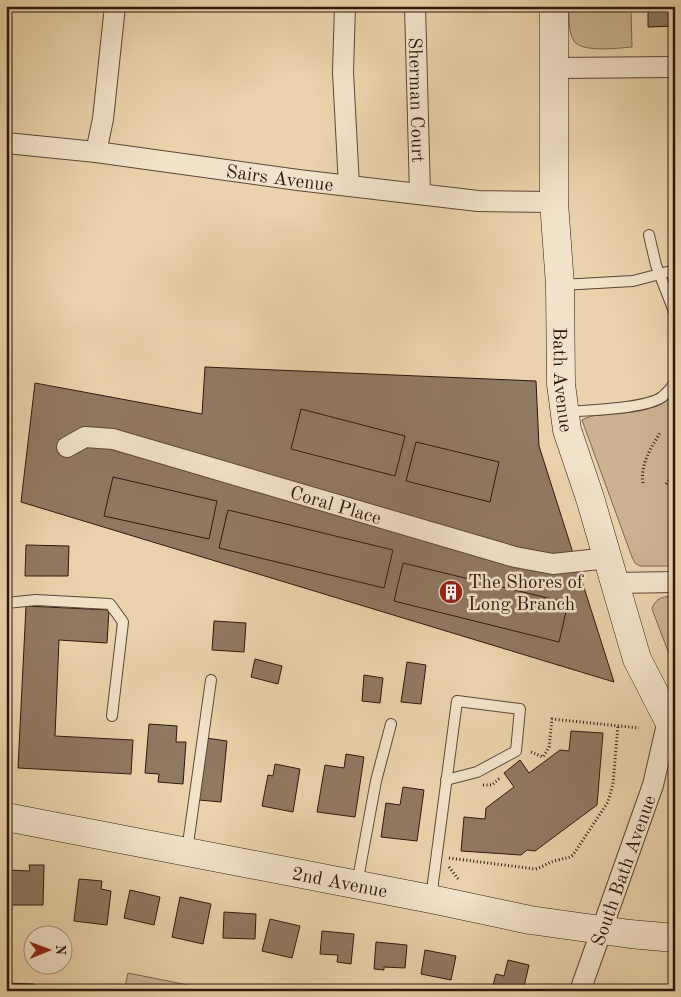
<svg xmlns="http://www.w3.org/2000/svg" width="681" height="997" font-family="'Old Standard TT',serif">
	<rect width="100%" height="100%" fill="#ebd2ac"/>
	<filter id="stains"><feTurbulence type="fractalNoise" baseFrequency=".004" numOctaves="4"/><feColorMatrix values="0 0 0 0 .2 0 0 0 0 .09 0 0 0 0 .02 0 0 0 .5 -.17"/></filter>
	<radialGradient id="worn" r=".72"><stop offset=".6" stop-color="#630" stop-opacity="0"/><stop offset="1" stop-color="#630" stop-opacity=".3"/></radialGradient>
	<!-- green -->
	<g fill="#cbb291" stroke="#7c6550">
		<path d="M 569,6 L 631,6 L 632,47 C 619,48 582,53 574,41 C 568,32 569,17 569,6 Z"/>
		<path d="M 675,394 L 675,566 L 640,566 L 635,563 L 632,557 L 582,420 L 591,416 C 618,413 655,414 675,394 Z"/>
		<path d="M 675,596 L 675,670 L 652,609 C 655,598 664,596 675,596 Z"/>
		<path d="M 128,973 L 193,986 L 192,991 L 124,991 Z"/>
	</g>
	<!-- building -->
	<g fill="#907961" stroke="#2d1810">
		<path d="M 648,6 L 675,6 L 675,26 L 648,27 Z"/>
		<path d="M 205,367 L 536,381 L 539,446 L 614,682 L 21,502 L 35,383 L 202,414 Z"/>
		<path d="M 301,409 L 405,436 L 395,476 L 291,449 Z"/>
		<path d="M 416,442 L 499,462 L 490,502 L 406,481 Z"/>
		<path d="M 670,443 L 675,443 L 675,468 L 671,468 Z"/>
		<path d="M 113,477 L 217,501 L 209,539 L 104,516 Z"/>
		<path d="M 228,510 L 393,550 L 384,588 L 219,548 Z"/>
		<path d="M 26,545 L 69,546 L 68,576 L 25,576 Z"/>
		<path d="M 403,563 L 568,603 L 559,642 L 394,601 Z"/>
		<path d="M 26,606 L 109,610 L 107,643 L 59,640 L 55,736 L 133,740 L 131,774 L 18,768 Z"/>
		<path d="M 214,621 L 246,623 L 244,652 L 212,650 Z"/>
		<path d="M 255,659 L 282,666 L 278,684 L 251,677 Z"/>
		<path d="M 407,662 L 426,665 L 421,704 L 401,702 Z"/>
		<path d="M 364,675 L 383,678 L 380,703 L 362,701 Z"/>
		<path d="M 149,724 L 177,726 L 176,742 L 186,742 L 183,784 L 158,782 L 159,774 L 145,773 Z"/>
		<path d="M 571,731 L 603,733 L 597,805 L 535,851 L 527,850 L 521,855 L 461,851 L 464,817 L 485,819 L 486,808 L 514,787 L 504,773 L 520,760 L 529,773 L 560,750 L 569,751 Z"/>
		<path d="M 206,738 L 227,741 L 221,802 L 199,800 Z"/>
		<path d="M 346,754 L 364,757 L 355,817 L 317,812 L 325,765 L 344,768 Z"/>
		<path d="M 275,764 L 300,769 L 293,812 L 262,806 L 268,775 L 273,776 Z"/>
		<path d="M 403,787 L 424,790 L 417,841 L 381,837 L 386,803 L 400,805 Z"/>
		<path d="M 670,800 L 675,800 L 675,820 L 670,819 Z"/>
		<path d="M 29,865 L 44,865 L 43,905 L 12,905 L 12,911 L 6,911 L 6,870 L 30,871 Z"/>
		<path d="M 79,879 L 102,881 L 101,889 L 111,891 L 107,925 L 74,921 Z"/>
		<rect x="670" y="884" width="5" height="17"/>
		<path d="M 130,890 L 160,897 L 154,925 L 124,918 Z"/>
		<path d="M 180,897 L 211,904 L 203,944 L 172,937 Z"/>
		<path d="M 224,912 L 256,914 L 255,939 L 223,938 Z"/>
		<path d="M 270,919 L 300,926 L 292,958 L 262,951 Z"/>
		<path d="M 322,931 L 354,934 L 351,964 L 337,962 L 338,955 L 320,954 Z"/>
		<path d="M 376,942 L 407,945 L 405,968 L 384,967 L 384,970 L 374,969 Z"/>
		<path d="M 425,950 L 456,956 L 451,980 L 421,974 Z"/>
		<path d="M 508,960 L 529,965 L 523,991 L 492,989 L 496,974 L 504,976 Z"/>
		<path d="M 6,983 L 34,984 L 34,991 L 6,991 Z"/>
	</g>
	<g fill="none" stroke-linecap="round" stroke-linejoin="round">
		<!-- lane casing -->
		<g stroke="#5c4637" stroke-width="12">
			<g id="lane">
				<path d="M 649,235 L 656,265 L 675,314"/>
				<path d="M 561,285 L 633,281 L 675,270"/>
				<path d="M 566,412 C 588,410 645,409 662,397 C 667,393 672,387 675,382"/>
				<path d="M 6,603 L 36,600 L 110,604 L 123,622 L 112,716"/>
				<path d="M 187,851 L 211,680"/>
				<path d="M 357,884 L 376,781 L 391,724"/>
				<path d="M 431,898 L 457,701 L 520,709 L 516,751 L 477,772 L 446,780"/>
			</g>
		</g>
		<!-- street casing -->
		<g stroke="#5c4637" stroke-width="22">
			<g id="street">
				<path d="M 345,6 L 343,72 L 349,186"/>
				<path id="s1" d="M 415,6 L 420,194"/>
				<path d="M 555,68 L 675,67"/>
				<path id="s2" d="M 6,143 L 96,152 L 298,180 L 478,201 L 554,202"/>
				<path d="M 96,152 L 103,119 L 115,6"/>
				<path id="s3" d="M 67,447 L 85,437 L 113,439 L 515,557 L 553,564 L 608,558"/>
				<path d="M 616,583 L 675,582"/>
				<path id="s4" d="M 580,991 L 653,785 L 668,720"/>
			</g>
		</g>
		<!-- secondary casing -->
		<g stroke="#2d1810" stroke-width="29">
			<g id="secondary">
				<path id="s5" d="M 554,6 L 554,202 L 560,285 L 561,384 L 567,430 L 590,498 L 637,659 L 675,733"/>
				<path id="s6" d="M 6,817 L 431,899 L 530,920 L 630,934 L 675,938"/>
			</g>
		</g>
		<!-- path -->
		<g stroke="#2d1810" stroke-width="3" stroke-dasharray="1 2.5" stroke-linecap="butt">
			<path d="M 643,483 C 640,464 651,448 660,433"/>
			<path d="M 666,484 L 675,474"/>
			<path d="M 531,752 L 543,757 L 549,747 L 552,719 L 639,728"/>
			<path d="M 483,785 L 492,785 L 501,777"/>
			<path d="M 449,858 L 535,869 C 543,867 549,862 558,860 C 564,858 568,859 573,855 L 608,802 L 613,784 L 618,725"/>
			<path d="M 449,867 L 459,880"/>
		</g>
		<!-- lane -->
		<use href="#lane" stroke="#f2e2c9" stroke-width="10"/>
		<!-- street -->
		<use href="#street" stroke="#f2e2c9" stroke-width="20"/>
		<!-- secondary -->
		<use href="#secondary" stroke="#f2e2c9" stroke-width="28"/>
	</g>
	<!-- icons -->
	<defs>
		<g id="building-disc" transform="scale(1.25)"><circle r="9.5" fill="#8f2418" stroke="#f2e2c9"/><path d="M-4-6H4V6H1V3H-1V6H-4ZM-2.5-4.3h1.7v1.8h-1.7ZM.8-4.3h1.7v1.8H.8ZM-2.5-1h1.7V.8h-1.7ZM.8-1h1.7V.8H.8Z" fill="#fff"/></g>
	</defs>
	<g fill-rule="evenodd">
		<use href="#building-disc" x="451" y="592"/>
	</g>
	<g text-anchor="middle" stroke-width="5" stroke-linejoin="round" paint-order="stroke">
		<!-- street labels -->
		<g font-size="19" fill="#2d1810" stroke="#f2e2c9">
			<text dy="7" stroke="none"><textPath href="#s1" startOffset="94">Sherman Court</textPath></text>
			<text dy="7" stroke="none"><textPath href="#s2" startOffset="276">Sairs Avenue</textPath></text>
			<text dy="7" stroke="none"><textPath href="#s5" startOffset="374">Bath Avenue</textPath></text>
			<text dy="7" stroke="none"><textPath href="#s3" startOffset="281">Coral Place</textPath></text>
			<text dy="7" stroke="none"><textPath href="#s4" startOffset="128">South Bath Avenue</textPath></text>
			<text dy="7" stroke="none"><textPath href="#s6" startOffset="340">2nd Avenue</textPath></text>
		</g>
		<!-- poi labels -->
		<g font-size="19" fill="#2d1810" stroke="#f2e2c9" text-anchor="start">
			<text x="468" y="588">The Shores of<tspan x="468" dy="22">Long Branch</tspan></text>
		</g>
	</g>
	<!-- margin -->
	<rect width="681" height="997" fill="none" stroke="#ebd2ac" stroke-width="25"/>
	<rect x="8" y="8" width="666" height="982" fill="none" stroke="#2d1810" stroke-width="2.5"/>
	<rect x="12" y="12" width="656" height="972" fill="none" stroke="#2d1810"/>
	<!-- north arrow -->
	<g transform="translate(48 950) rotate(89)"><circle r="24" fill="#f2e2c9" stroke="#a3917f"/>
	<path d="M0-4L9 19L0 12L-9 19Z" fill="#8f2418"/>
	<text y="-8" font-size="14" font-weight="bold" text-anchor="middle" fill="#2d1810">N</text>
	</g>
	<rect width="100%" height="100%" filter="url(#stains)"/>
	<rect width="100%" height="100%" fill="url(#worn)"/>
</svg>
